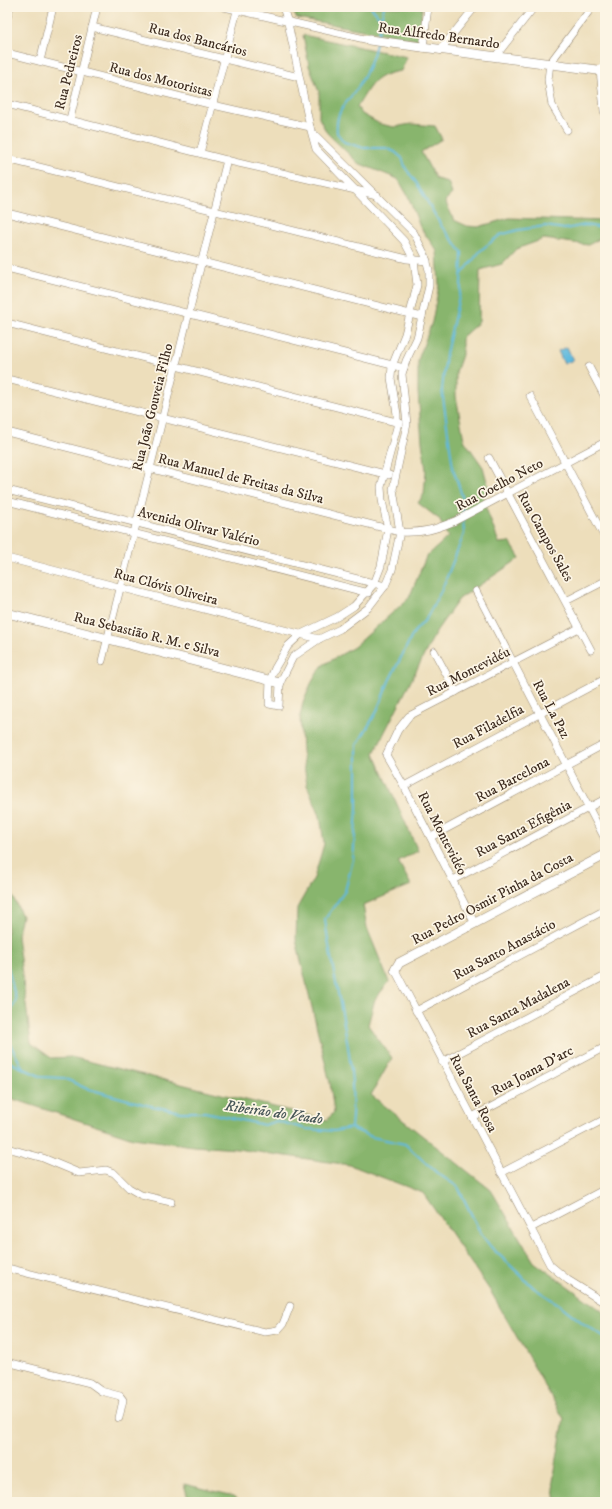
<svg xmlns="http://www.w3.org/2000/svg" width="612" height="1509" font-family="'IM FELL DW Pica',serif">
	<rect width="100%" height="100%" fill="#fcf5e5"/>
	<filter id="ink" filterUnits="userSpaceOnUse"><feTurbulence type="fractalNoise" baseFrequency=".025" numOctaves="2"/><feDisplacementMap in="SourceGraphic" scale="8" xChannelSelector="R" yChannelSelector="G"/><feConvolveMatrix kernelMatrix="1 2 1 2 8 2 1 2 1" color-interpolation-filters="sRGB"/></filter>
	<filter id="wash" filterUnits="userSpaceOnUse"><feTurbulence type="fractalNoise" baseFrequency=".012" numOctaves="4" result="noise"/><feDisplacementMap in="SourceGraphic" scale="16" xChannelSelector="R" yChannelSelector="G"/><feGaussianBlur stdDeviation="0.9" result="paint"/><feColorMatrix in="noise" values="0 0 0 0 0 0 0 0 0 0 0 0 0 0 0 0 0 1.4 0 .05"/><feComposite in="paint" operator="in"/></filter>
	<g filter="url(#wash)">
		<rect width="100%" height="100%" fill="#eddebb"/>
		<!-- forest -->
		<g fill="#88b56d" stroke="#627046">
			<path d="M 292,7 L 422,7 L 420,36 L 417,40 L 297,18 L 294,14 Z"/>
			<path d="M 303,35 L 407,57 L 401,71 C 373,75 371,85 357,107 L 362,114 L 380,124 L 394,127 L 411,124 L 435,126 L 442,139 L 421,152 L 436,179 L 448,182 L 452,194 L 445,201 L 454,220 L 467,226 L 478,227 L 509,218 L 605,221 L 605,236 L 588,245 L 544,239 L 516,249 L 502,264 L 480,270 L 479,322 L 462,337 L 462,355 L 456,372 L 456,396 L 464,440 L 483,467 L 489,489 L 483,500 L 499,543 L 510,542 L 520,558 L 459,599 L 437,630 L 374,753 L 418,851 L 398,861 L 411,885 L 363,905 L 367,928 L 389,982 L 375,999 L 368,1025 L 392,1058 L 371,1095 L 491,1190 L 534,1262 L 605,1313 L 605,1502 L 556,1502 L 553,1481 L 564,1419 L 491,1292 L 423,1193 L 350,1165 L 237,1149 L 194,1146 L 133,1138 L 7,1097 L 7,877 L 10,891 L 22,916 L 17,936 L 31,1043 L 51,1058 L 71,1057 L 327,1120 L 334,1112 L 330,1083 L 296,940 L 297,908 L 314,878 L 324,844 L 320,816 L 307,785 L 302,751 L 300,716 L 303,703 L 313,679 L 323,665 L 354,647 L 409,598 L 426,557 L 448,537 L 439,519 L 418,503 L 424,494 L 426,470 L 422,442 L 418,392 L 418,360 L 432,322 L 439,285 L 437,251 L 420,227 L 408,196 L 398,179 L 358,163 L 327,133 L 319,118 L 319,92 L 309,66 Z"/>
			<path d="M 184,1484 L 234,1496 L 242,1502 L 189,1502 Z"/>
		</g>
		<!-- water -->
		<path fill="#5fb9dd" stroke="#4d727e" d="M 567,347 L 573,360 L 564,364 L 558,351 Z"/>
		<g fill="none" stroke-linecap="round" stroke-linejoin="round">
			<!-- stream -->
			<g stroke="#5fb9dd" stroke-width="2">
				<path d="M 371,7 L 381,19 L 377,39"/>
				<path d="M 381,19 L 384,7"/>
				<path d="M 376,44 C 373,58 366,74 358,87 C 347,104 335,109 337,133 L 344,142 L 364,148 L 386,148 L 395,152 L 402,158 L 406,169 L 416,182 L 442,227 L 462,252 L 461,288 L 446,354 L 442,390 L 453,468 L 463,499 L 463,514"/>
				<path d="M 462,274 L 481,250 L 500,235 L 518,230 L 545,226 L 565,229 L 585,225 L 602,228"/>
				<path d="M 7,964 L 16,1000 L 8,1018 L 7,1035"/>
				<path d="M 7,1038 L 22,1067"/>
				<path d="M 7,1061 L 42,1077 L 64,1078 L 85,1088 L 147,1105 L 181,1112 L 205,1112 L 264,1125 L 277,1121 L 306,1129 L 334,1131 L 351,1128 L 372,1137 L 405,1144 L 437,1173 L 458,1187 L 481,1234 L 491,1247 L 534,1288 L 560,1305 L 584,1324 L 605,1337"/>
				<path d="M 351,1128 C 359,1058 333,988 325,919 L 345,891 L 353,860 L 357,809 L 357,745 L 376,713 L 389,681 L 414,632 L 426,619 L 442,589 L 464,534 L 463,518"/>
			</g>
		</g>
	</g>
	<g filter="url(#ink)">
		<g fill="none" stroke-linecap="round" stroke-linejoin="round">
			<!-- minor casing -->
			<g stroke="#94846c" stroke-width="8">
				<g id="minor">
					<path d="M 224,7 L 369,40"/>
					<path d="M 283,7 L 288,23 L 310,127 L 316,149 L 404,241 L 414,260 L 417,285 L 405,334 L 392,366 L 391,378 L 397,414 L 397,427 L 381,487 L 382,500 L 388,529 L 381,566 L 374,584 L 354,606 L 337,617 L 301,634 L 288,646 L 275,668 L 270,680 L 269,704 L 279,706 L 280,683 L 293,657 L 319,639 L 340,629 L 368,608 L 385,586 L 392,570 L 400,532 L 393,489 L 407,424 L 402,374 L 406,361 L 417,338 L 429,286 L 429,270 L 425,255 L 414,233 L 312,132"/>
					<path d="M 7,18 L 10,7"/>
					<path d="M 92,27 L 299,77"/>
					<path d="M 423,48 L 428,7"/>
					<path d="M 440,50 L 475,7"/>
					<path d="M 7,53 L 213,105 L 310,127"/>
					<path d="M 495,57 L 534,7"/>
					<path d="M 40,61 L 53,7"/>
					<path d="M 7,104 L 234,162 L 377,195"/>
					<path d="M 604,111 L 600,70 L 605,64"/>
					<path d="M 70,119 L 97,7"/>
					<path d="M 567,130 L 552,105 L 548,80 L 550,63 L 592,7"/>
					<path d="M 200,153 L 238,7"/>
					<path d="M 7,159 L 407,259 L 427,261"/>
					<path d="M 7,213 L 422,317"/>
					<path d="M 7,268 L 404,368"/>
					<path d="M 7,323 L 400,423"/>
					<path d="M 589,367 L 605,397"/>
					<path d="M 7,379 L 389,475"/>
					<path d="M 530,396 L 605,538"/>
					<path d="M 7,432 L 400,532 C 422,533 434,530 455,521 L 605,442"/>
					<path d="M 489,458 L 591,650"/>
					<path d="M 7,490 L 385,586"/>
					<path d="M 7,501 L 369,593"/>
					<path d="M 7,558 L 319,639"/>
					<path d="M 476,591 L 605,839"/>
					<path d="M 566,601 L 605,581"/>
					<path d="M 434,651 L 456,692"/>
					<path d="M 102,661 L 227,160"/>
					<path d="M 404,786 L 605,679"/>
					<path d="M 431,837 L 605,744"/>
					<path d="M 453,880 L 605,799"/>
					<path d="M 475,924 L 404,786 L 386,755 L 398,730 L 409,716 L 579,628"/>
					<path d="M 395,970 L 550,1265 L 568,1280 L 605,1303"/>
					<path d="M 416,1011 L 605,910"/>
					<path d="M 442,1062 L 605,976"/>
					<path d="M 472,1117 L 605,1047"/>
					<path d="M 7,1148 L 43,1158 L 79,1173 L 106,1170 L 114,1173 L 129,1188 L 141,1195 L 171,1202"/>
					<path d="M 501,1173 L 605,1119"/>
					<path d="M 531,1228 L 605,1189"/>
					<path d="M 7,1268 L 265,1332 L 278,1330 L 283,1324 L 290,1306"/>
					<path d="M 7,1362 L 90,1383 L 101,1391 L 120,1396 L 123,1400 L 119,1418"/>
				</g>
			</g>
			<!-- tertiary casing -->
			<g stroke="#94846c" stroke-width="10">
				<g id="tertiary">
					<path d="M 369,40 L 605,71"/>
					<path d="M 7,613 L 280,683"/>
					<path d="M 395,970 L 399,963 L 605,855"/>
				</g>
			</g>
			<!-- minor -->
			<use href="#minor" stroke="#fff" stroke-width="7"/>
			<!-- tertiary -->
			<use href="#tertiary" stroke="#fff" stroke-width="9"/>
		</g>
	</g>
	<g text-anchor="middle" stroke-width="3.5" stroke-linejoin="round" paint-order="stroke">
		<!-- street labels -->
		<g font-size="14" fill="#3b2a1e" stroke="#fcf5e5">
			<text transform="translate(439 35) rotate(8)" y="5">Rua Alfredo Bernardo</text>
			<text transform="translate(198 39) rotate(14)" y="5">Rua dos Bancários</text>
			<text transform="translate(68 72) rotate(-76)" y="5">Rua Pedreiros</text>
			<text transform="translate(161 79) rotate(14)" y="5">Rua dos Motoristas</text>
			<text transform="translate(152 407) rotate(-76)" y="5">Rua João Gouveia Filho</text>
			<text transform="translate(241 478) rotate(14)" y="5">Rua Manuel de Freitas da Silva</text>
			<text transform="translate(499 484) rotate(-28)" y="5">Rua Coelho Neto</text>
			<text transform="translate(199 526) rotate(14)" y="5">Avenida Olivar Valério</text>
			<text transform="translate(546 536) rotate(61)" y="5">Rua Campos Sales</text>
			<text transform="translate(166 586) rotate(15)" y="5">Rua Clóvis Oliveira</text>
			<text transform="translate(147 634) rotate(14)" y="5">Rua Sebastião R. M. e Silva</text>
			<text transform="translate(468 671) rotate(-27)" y="5">Rua Montevidéu</text>
			<text transform="translate(552 709) rotate(62)" y="5">Rua La Paz</text>
			<text transform="translate(488 726) rotate(-28)" y="5">Rua Filadelfia</text>
			<text transform="translate(512 779) rotate(-28)" y="5">Rua Barcelona</text>
			<text transform="translate(523 828) rotate(-28)" y="5">Rua Santa Efigênia</text>
			<text transform="translate(443 833) rotate(63)" y="5">Rua Montevidéo</text>
			<text transform="translate(492 898) rotate(-28)" y="5">Rua Pedro Osmir Pinha da Costa</text>
			<text transform="translate(504 949) rotate(-28)" y="5">Rua Santo Anastácio</text>
			<text transform="translate(518 1007) rotate(-28)" y="5">Rua Santa Madalena</text>
			<text transform="translate(532 1070) rotate(-28)" y="5">Rua Joana D'arc</text>
			<text transform="translate(474 1093) rotate(62)" y="5">Rua Santa Rosa</text>
		</g>
		<!-- water labels -->
		<g font-size="15" font-style="italic" fill="#465557" stroke="#fcf5e5">
			<text transform="translate(274 1112) rotate(8)" y="5">Ribeirão do Veado</text>
		</g>
	</g>
	<!-- margin -->
	<rect width="612" height="1509" fill="none" stroke="#fcf5e5" stroke-width="24"/>
</svg>
